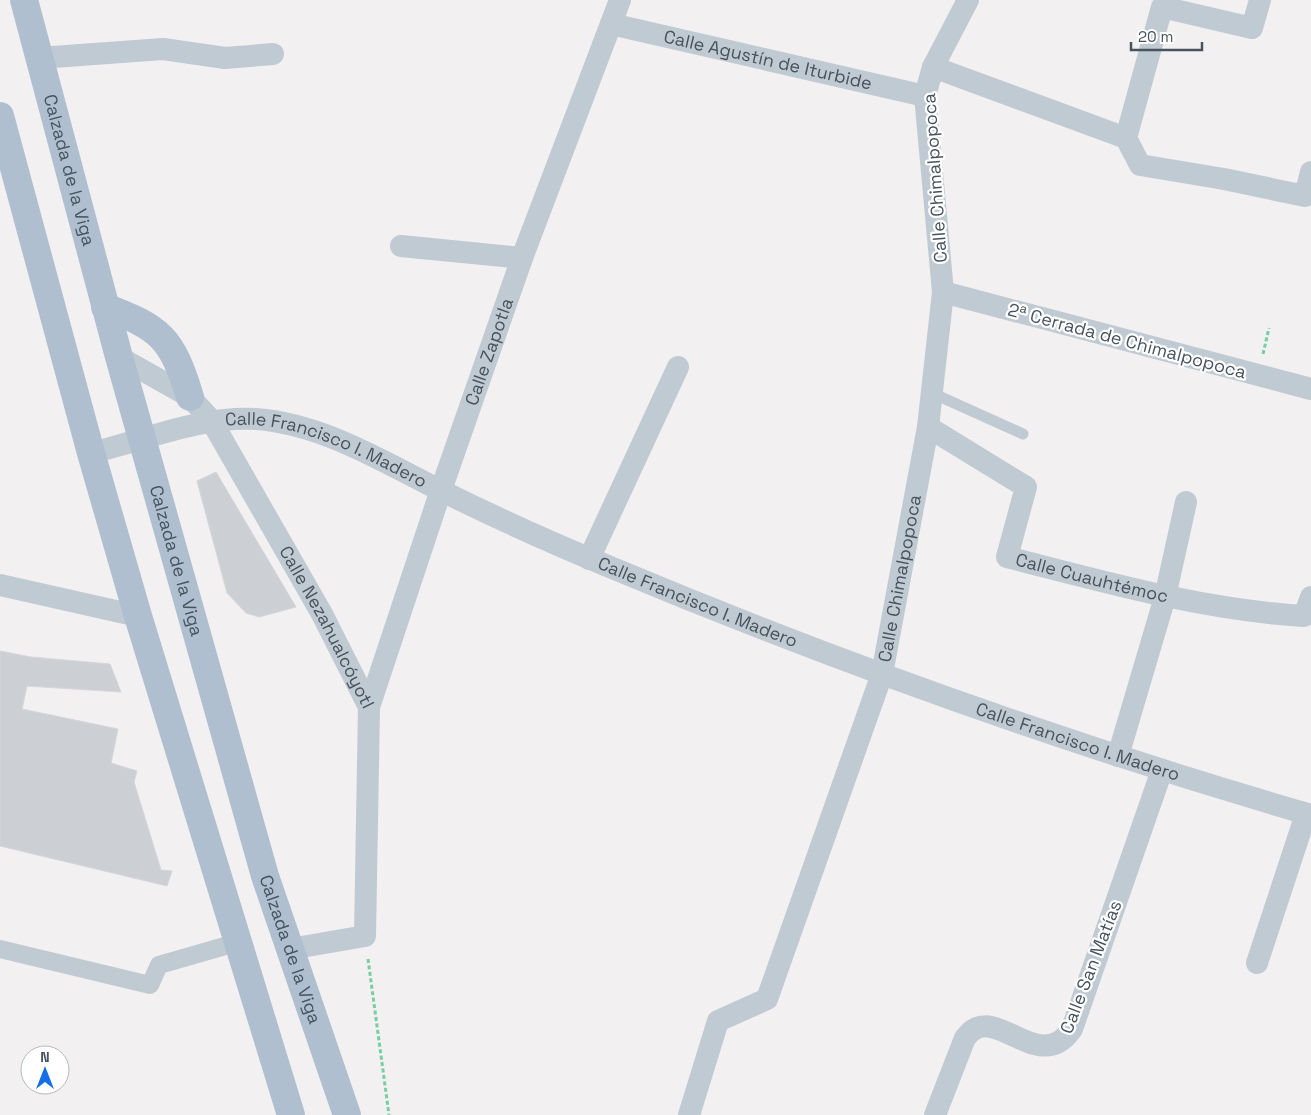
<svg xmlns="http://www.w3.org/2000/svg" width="1311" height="1115" font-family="'Space Grotesk',sans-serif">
	<rect width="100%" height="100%" fill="#f2f0f0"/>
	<!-- building -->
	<g fill="#cccfd4" stroke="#d4d6db">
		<path d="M 216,472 L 296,607 L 259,617 L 246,613 L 227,593 L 197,481 Z"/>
		<path d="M 0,651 L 31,657 L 110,664 L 121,692 L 27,686 L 22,709 L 118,729 L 111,763 L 137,771 L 134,782 L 161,870 L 172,871 L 167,886 L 0,846 Z"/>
	</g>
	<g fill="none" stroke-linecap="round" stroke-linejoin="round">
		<!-- path -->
		<g stroke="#75cfa3" stroke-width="3" stroke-dasharray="4 2.5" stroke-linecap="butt">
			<path d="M 1263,354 L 1269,328"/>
			<path d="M 368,959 L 389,1115"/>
		</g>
		<!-- service -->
		<path stroke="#c0cad2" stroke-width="11" d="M 932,393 L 1023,434"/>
		<!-- pedestrian -->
		<path stroke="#c0cad2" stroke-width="18" d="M 0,949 L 150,985 L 159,965 L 239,942"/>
		<!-- minor -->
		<g stroke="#c0cad2" stroke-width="22">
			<path id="s1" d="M 611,24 L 925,96"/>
			<path d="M 39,58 L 163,49 L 225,58 L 273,54"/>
			<path d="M 933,67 L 1126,138"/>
			<path d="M 1126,138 L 1162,7 L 1252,28 L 1260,0"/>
			<path d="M 1126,138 L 1140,165 L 1224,179 L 1305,196 L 1311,172"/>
			<path d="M 401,246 L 522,258"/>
			<path d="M 943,292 L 1311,389"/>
			<path id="s2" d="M 119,357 L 190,397 L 211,420 L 322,614 L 369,707 L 365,936 L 290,949"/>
			<path id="s3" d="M 928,427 L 1026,487 L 1007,557 C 1105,582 1203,610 1304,616 L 1311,597"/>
			<path id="s4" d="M 91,453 C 145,440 200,416 256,419 C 322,424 380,460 438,489 C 494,517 552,543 610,567 C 839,663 1073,746 1311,815"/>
			<path d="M 589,559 L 678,367"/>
			<path d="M 0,585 L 138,616"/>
			<path id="s5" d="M 369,707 L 441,490 L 522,258 L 620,0"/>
			<path d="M 1118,756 L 1165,597 L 1186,502"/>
			<path d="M 1257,963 L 1306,814"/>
			<path id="s6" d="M 689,1115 L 718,1021 L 767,999 L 882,674 L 928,427 L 943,292 L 925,96 L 933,67 L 968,0"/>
			<path d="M 935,1115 L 965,1038 C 967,1036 970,1032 973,1030 C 1001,1011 1041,1074 1072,1029 L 1162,770"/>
		</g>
		<!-- primary -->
		<g stroke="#afbfcf" stroke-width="28">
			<path id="s7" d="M 24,0 L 119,357 L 265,876 L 347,1115"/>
			<path d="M 0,116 L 91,453 L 138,616 L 291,1115"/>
			<path d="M 105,307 C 161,328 172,338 190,397"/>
		</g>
	</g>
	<g text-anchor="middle" stroke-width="4.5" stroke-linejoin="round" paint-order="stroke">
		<!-- street labels -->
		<g font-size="18" fill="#47535e" stroke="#fff">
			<text dy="6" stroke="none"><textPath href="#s1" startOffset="161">Calle Agustín de Iturbide</textPath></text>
			<text dy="6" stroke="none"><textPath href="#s7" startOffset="176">Calzada de la Viga</textPath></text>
			<text transform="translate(935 178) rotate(-94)" y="6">Calle Chimalpopoca</text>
			<text transform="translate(1127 341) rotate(15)" y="6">2ª Cerrada de Chimalpopoca</text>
			<text dy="6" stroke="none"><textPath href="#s5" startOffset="375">Calle Zapotla</textPath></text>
			<text dy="6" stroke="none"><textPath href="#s4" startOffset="245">Calle Francisco I. Madero</textPath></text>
			<text dy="6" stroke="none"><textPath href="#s7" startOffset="581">Calzada de la Viga</textPath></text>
			<text dy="6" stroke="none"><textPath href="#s3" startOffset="275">Calle Cuauhtémoc</textPath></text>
			<text dy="6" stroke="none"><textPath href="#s6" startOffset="594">Calle Chimalpopoca</textPath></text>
			<text dy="6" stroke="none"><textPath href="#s4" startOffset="649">Calle Francisco I. Madero</textPath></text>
			<text dy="6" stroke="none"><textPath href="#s2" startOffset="350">Calle Nezahualcóyotl</textPath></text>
			<text dy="6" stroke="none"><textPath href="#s4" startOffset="1054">Calle Francisco I. Madero</textPath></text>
			<text dy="6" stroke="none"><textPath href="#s7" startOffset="986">Calzada de la Viga</textPath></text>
			<text transform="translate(1091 967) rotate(-69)" y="6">Calle San Matías</text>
		</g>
	</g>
	<!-- north arrow -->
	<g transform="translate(45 1070)"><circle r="24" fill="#ffffff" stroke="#b5babf"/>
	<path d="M0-4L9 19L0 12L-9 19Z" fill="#166fe5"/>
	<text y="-8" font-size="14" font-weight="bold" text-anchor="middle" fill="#47535e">N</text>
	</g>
	<!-- scale -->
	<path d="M1131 42v8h71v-8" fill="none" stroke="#47535e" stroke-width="2.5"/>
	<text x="1138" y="42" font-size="15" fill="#47535e" stroke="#ffffff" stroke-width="4" paint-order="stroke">20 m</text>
</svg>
